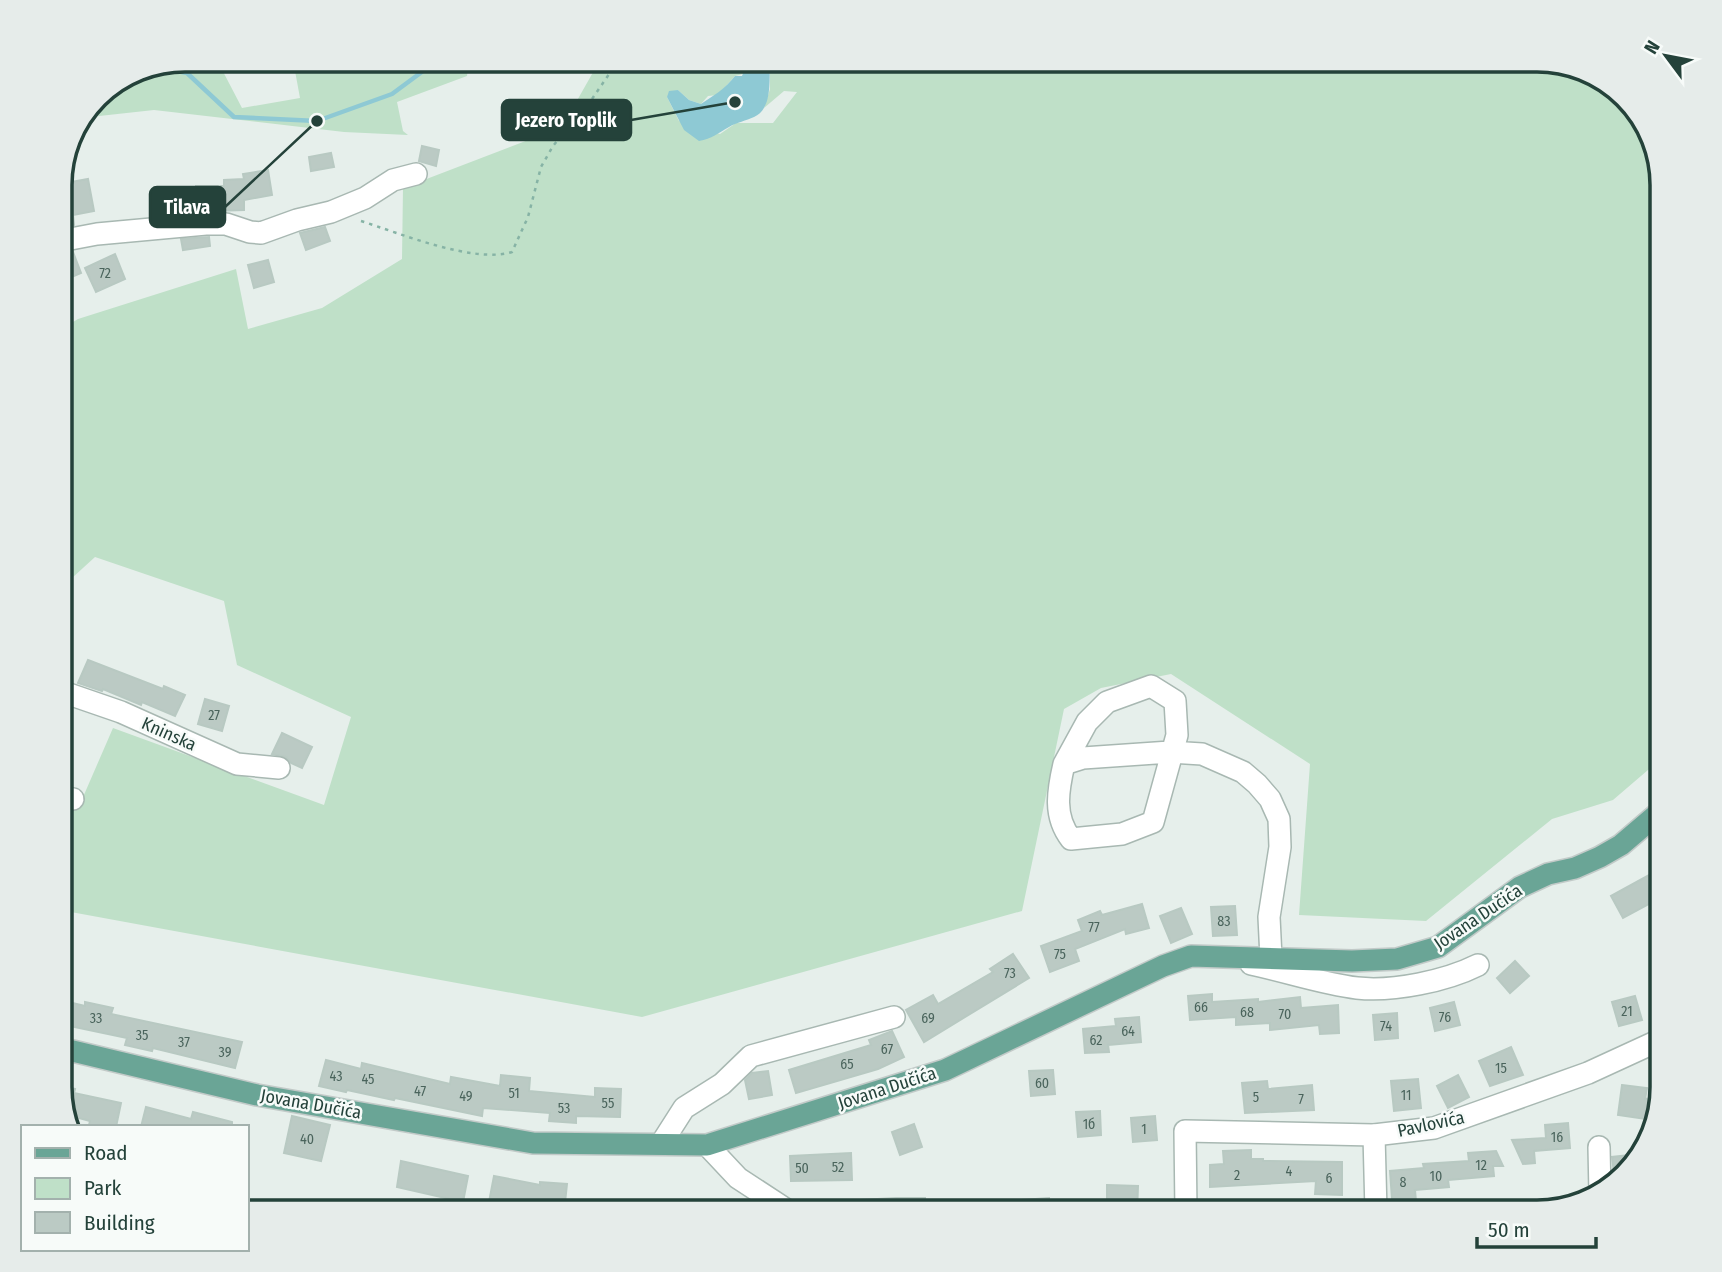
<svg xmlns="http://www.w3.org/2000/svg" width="1722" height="1272" font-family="'Fira Sans Condensed',sans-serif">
	<rect width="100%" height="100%" fill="#e6efeb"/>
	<!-- green -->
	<g fill="#bfe0c8" fill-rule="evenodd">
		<path d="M 185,60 L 217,60 L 242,108 L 300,98 L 293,60 L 469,60 L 467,76 L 397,102 L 403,131 L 408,135 L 344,132 L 154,110 L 81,118 L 102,91 Z"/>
		<path d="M 600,60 L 1538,60 L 1613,85 L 1649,129 L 1662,184 L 1662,758 L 1613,800 L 1552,819 L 1426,921 L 1299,915 L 1310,764 L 1171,674 L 1101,688 L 1064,709 L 1022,911 L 642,1017 L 60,910 L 60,804 L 80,804 L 113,728 L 324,805 L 351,717 L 237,665 L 224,601 L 95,557 L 60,589 L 60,330 L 78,319 L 236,269 L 248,329 L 322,308 L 402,259 L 403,188 L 562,127 ZM 770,67 L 770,89 L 764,108 L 784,91 L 797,92 L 773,123 L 736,123 L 720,134 L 679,121 L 667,97 L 678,90 L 689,100 L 701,104 L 708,96 L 718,95 L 735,76 Z"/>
	</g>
	<!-- water -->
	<path fill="#8ec9d4" d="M 763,62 L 770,67 C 769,83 772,109 754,117 C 746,121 737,122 729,127 C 718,133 712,139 699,141 L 684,130 L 667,97 L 669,91 L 678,90 L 689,100 L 701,104 C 713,96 725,89 735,76 L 742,76 L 746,65 Z"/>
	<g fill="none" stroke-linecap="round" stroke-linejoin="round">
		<!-- stream -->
		<path stroke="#8ec9d4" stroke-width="4.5" d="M 163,68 L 187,73 L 234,117 L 317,121 L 392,94 L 438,60"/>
	</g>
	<!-- building -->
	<g fill="#bbcac4" stroke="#b8c9c2" stroke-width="2">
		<path d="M 422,146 L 439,150 L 436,166 L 419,161 Z"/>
		<path d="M 331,153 L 334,167 L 311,171 L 309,157 Z"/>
		<path d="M 268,170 L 272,195 L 244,200 L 244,210 L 213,211 L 212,201 L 196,201 L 196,186 L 224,186 L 224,180 L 244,179 L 243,174 Z"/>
		<path d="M 88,179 L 94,211 L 73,215 L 74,225 L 61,228 L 60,182 L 66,183 Z"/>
		<path d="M 325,227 L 330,241 L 306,250 L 300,233 Z"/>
		<path d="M 209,237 L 210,246 L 183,250 L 181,239 Z"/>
		<path d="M 73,252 L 81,273 L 60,282 L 60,258 Z"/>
		<path d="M 115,254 L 125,279 L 96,292 L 85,268 Z"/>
		<path d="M 268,260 L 274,282 L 254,288 L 248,265 Z"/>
		<path d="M 88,660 L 163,689 L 164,686 L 185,695 L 175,716 L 142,702 L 141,705 L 103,689 L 102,691 L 78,683 Z"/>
		<path d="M 205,699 L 229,706 L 222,731 L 198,724 Z"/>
		<path d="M 282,733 L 312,747 L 302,768 L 291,763 L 286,757 L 272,754 Z"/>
		<path d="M 1662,868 L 1662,897 L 1623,918 L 1611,896 Z"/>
		<path d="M 1142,904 L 1149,928 L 1126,934 L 1125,929 L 1075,949 L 1079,961 L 1050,972 L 1041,946 L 1082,931 L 1078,920 L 1100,911 L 1102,915 Z"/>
		<path d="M 1235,906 L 1237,935 L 1213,936 L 1211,907 Z"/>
		<path d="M 1181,908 L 1192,934 L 1171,943 L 1160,916 Z"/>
		<path d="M 1013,954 L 1029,978 L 924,1042 L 906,1010 L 933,995 L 938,1004 L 993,972 L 990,969 Z"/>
		<path d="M 1515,961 L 1529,976 L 1510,993 L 1497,978 Z"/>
		<path d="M 1212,994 L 1212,1002 L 1258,999 L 1258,1002 L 1300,997 L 1301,1008 L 1338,1005 L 1339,1033 L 1320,1034 L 1319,1025 L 1270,1030 L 1270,1023 L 1236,1025 L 1236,1017 L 1190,1020 L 1188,996 Z"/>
		<path d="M 1635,996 L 1642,1020 L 1619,1026 L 1612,1002 Z"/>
		<path d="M 60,1000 L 85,1006 L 85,1002 L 113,1008 L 111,1014 L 242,1042 L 235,1068 L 153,1048 L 152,1051 L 125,1045 L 127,1038 L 60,1024 Z"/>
		<path d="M 1454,1002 L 1460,1025 L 1435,1031 L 1430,1008 Z"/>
		<path d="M 1397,1013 L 1398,1038 L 1375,1040 L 1373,1015 Z"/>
		<path d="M 1139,1017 L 1141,1042 L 1108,1045 L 1109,1052 L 1085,1053 L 1083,1029 L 1116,1026 L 1115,1019 Z"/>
		<path d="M 892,1031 L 904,1057 L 878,1069 L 796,1093 L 789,1070 L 871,1045 L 869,1040 Z"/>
		<path d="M 1511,1047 L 1523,1075 L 1490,1086 L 1479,1061 Z"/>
		<path d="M 326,1060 L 361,1069 L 362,1063 L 450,1084 L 451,1077 L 500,1086 L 501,1075 L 530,1078 L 529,1091 L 595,1097 L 595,1088 L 621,1089 L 620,1117 L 576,1116 L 576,1123 L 549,1121 L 550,1113 L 483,1108 L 482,1116 L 395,1098 L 394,1100 L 347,1090 L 346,1092 L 319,1086 Z"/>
		<path d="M 1053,1070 L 1055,1094 L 1031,1096 L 1029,1071 Z"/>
		<path d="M 768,1071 L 772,1095 L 749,1099 L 745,1080 L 752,1073 Z"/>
		<path d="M 1458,1075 L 1469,1097 L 1448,1108 L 1437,1086 Z"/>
		<path d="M 1418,1079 L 1421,1108 L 1394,1111 L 1391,1081 Z"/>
		<path d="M 1267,1081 L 1268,1089 L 1312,1085 L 1314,1110 L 1245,1113 L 1242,1083 Z"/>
		<path d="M 60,1085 L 75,1089 L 74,1093 L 121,1103 L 116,1127 L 89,1125 L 90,1121 L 68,1115 L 67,1119 L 60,1095 Z"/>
		<path d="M 1622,1085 L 1647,1088 L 1645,1099 L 1659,1097 L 1652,1120 L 1618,1115 Z"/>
		<path d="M 146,1107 L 191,1119 L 193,1112 L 232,1122 L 232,1127 L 141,1127 Z"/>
		<path d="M 1100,1111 L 1101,1135 L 1078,1137 L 1076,1112 Z"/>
		<path d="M 292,1116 L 330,1125 L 321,1161 L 284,1153 Z"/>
		<path d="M 1155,1116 L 1157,1140 L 1133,1142 L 1131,1118 Z"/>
		<path d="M 1568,1123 L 1570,1148 L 1534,1151 L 1535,1163 L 1523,1164 L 1512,1140 L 1546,1138 L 1545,1125 Z"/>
		<path d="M 914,1124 L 922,1147 L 900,1155 L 892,1132 Z"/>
		<path d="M 1251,1150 L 1251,1159 L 1263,1159 L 1263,1161 L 1342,1162 L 1342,1195 L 1315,1194 L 1316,1181 L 1210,1187 L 1210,1165 L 1224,1164 L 1223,1151 Z"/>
		<path d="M 1496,1151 L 1503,1166 L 1493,1166 L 1494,1176 L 1448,1180 L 1449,1187 L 1415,1190 L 1417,1213 L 1393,1213 L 1390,1171 L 1424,1168 L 1423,1164 L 1469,1161 L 1468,1153 Z"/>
		<path d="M 851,1153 L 852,1180 L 791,1181 L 790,1156 Z"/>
		<path d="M 1640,1154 L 1637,1163 L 1615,1181 L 1612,1157 Z"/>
		<path d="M 401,1161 L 468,1176 L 463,1202 L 397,1187 Z"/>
		<path d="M 494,1176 L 540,1185 L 540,1182 L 567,1184 L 564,1212 L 522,1209 L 489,1202 Z"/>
		<path d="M 1107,1185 L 1138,1186 L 1137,1213 L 1107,1213 Z"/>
		<path d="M 896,1198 L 925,1198 L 925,1213 L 823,1213 L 823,1202 Z"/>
		<path d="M 1049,1198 L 1050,1213 L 1023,1213 L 1022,1200 Z"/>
	</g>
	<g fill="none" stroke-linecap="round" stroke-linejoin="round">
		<!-- minor casing -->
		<g stroke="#a8b8b2" stroke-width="24">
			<g id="minor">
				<path d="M 60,241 L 97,234 L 206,224 L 226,224 L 250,232 L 261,233 L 297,220 L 331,212 L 365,198 L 393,180 L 416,174"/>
				<path d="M 60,691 L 121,712 L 237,764 L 279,768"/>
				<path d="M 1064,764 L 1087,722 L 1107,702 L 1151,686 L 1175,701 L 1177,735 L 1153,822 L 1122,834 L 1071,839 C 1053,816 1058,790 1064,764 L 1083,758 L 1170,752 L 1202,754 L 1243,772 L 1257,784 L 1270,799 L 1279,819 L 1280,847 L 1269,917 L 1271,958"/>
				<path d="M 60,797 L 73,799"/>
				<path d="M 1251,964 C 1285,971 1323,984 1357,988 C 1393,992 1446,981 1478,965"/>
				<path d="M 1374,1135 L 1376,1212"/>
				<path d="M 661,1144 L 684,1108 L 722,1084 L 751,1056 L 894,1017"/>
				<path d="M 707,1145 L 738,1178 L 790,1212"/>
				<path d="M 1599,1147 L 1600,1194"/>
				<path d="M 1186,1212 L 1185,1131 L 1374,1135 L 1434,1128 L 1588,1073 L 1662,1039"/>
			</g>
		</g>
		<!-- major casing -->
		<g stroke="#c2cac8" stroke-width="24">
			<path id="major" d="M 60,1048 L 257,1095 L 533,1143 L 707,1145 L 945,1070 L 1163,966 L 1191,956 L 1352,961 L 1397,959 L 1438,947 L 1520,887 L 1548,874 L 1575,868 L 1600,857 L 1621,845 L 1662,810"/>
		</g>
		<!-- path -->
		<path stroke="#86b3a5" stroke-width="2.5" stroke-dasharray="3.5 5" stroke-linecap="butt" d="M 361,221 C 399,233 474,264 512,252 L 528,217 L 541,167 L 553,146 L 592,99 L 616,64"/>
		<!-- minor -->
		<use href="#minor" stroke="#fff" stroke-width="21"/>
		<!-- major -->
		<use href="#major" stroke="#6aa596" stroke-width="21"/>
	</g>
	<g text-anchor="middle" stroke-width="5" stroke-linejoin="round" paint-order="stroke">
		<!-- number labels -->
		<g font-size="14" fill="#4a645c">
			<text x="105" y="278">72</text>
			<text x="214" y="720">27</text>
			<text x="1224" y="926">83</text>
			<text x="1094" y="932">77</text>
			<text x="1060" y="959">75</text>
			<text x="1010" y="978">73</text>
			<text x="1201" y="1012">66</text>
			<text x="1627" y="1016">21</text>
			<text x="1247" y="1017">68</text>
			<text x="1285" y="1019">70</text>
			<text x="1445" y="1022">76</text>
			<text x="96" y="1023">33</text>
			<text x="928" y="1023">69</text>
			<text x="1386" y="1031">74</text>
			<text x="1128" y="1036">64</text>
			<text x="142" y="1040">35</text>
			<text x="1096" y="1045">62</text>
			<text x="184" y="1047">37</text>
			<text x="887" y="1054">67</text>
			<text x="225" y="1057">39</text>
			<text x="847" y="1069">65</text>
			<text x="1501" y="1073">15</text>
			<text x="336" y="1081">43</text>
			<text x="368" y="1084">45</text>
			<text x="1042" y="1088">60</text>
			<text x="420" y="1096">47</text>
			<text x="514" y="1098">51</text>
			<text x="1406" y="1100">11</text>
			<text x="466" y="1101">49</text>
			<text x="1256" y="1102">5</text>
			<text x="1301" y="1104">7</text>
			<text x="608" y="1108">55</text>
			<text x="564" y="1113">53</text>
			<text x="1089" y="1129">1б</text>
			<text x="1144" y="1134">1</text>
			<text x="1557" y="1142">16</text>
			<text x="307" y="1144">40</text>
			<text x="1481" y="1170">12</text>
			<text x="838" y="1172">52</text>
			<text x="802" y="1173">50</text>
			<text x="1289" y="1176">4</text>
			<text x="1237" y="1180">2</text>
			<text x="1436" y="1181">10</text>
			<text x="1329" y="1183">6</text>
			<text x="1403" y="1187">8</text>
		</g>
		<!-- street labels -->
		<g font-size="18" fill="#24423a" stroke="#f7fbf9">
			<text transform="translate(169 734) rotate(24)" y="6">Kninska</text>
			<text transform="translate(1478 917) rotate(-34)" y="6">Jovana Dučića</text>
			<text transform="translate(887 1088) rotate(-18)" y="6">Jovana Dučića</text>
			<text transform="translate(311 1104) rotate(10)" y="6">Jovana Dučića</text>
			<text transform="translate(1431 1124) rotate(-12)" y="6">Pavlovića</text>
		</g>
	</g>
	<!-- crop -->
	<path d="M0 0H1722V1272H0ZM185 72H1537A113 113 0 0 1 1650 185V1087A113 113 0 0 1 1537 1200H185A113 113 0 0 1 72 1087V185A113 113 0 0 1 185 72Z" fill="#e6ecea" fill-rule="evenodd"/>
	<path fill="none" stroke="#24423a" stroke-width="3.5" d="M185 72H1537A113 113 0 0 1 1650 185V1087A113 113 0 0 1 1537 1200H185A113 113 0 0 1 72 1087V185A113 113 0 0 1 185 72Z"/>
	<!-- callouts -->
	<path fill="none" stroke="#24423a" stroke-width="2.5" d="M735 102L631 120M317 121L225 207"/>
	<g fill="#24423a" stroke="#f7fbf9" stroke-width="2.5">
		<circle cx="735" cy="102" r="7"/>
		<circle cx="317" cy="121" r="7"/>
	</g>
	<g fill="#24423a" stroke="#24423a" stroke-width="2.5">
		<rect x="502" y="100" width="129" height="40" rx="7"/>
		<rect x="150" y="187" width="75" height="40" rx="7"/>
	</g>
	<g font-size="19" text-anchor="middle" font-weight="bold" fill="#fff">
		<text x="566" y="127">Jezero Toplik</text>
		<text x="187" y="214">Tilava</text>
	</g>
	<!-- legend -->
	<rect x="21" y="1125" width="228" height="126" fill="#f7fbf9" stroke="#a3b1ad" stroke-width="2"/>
	<rect x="35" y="1148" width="35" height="10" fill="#6aa596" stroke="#a3b1ad" stroke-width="2"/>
	<text x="84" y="1160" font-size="21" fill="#24423a">Road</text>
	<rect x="35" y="1178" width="35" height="21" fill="#bfe0c8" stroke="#a3b1ad" stroke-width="2"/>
	<text x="84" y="1195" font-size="21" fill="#24423a">Park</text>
	<rect x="35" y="1212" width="35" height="21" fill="#bbcac4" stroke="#a3b1ad" stroke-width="2"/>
	<text x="84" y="1230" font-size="21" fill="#24423a">Building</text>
	<!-- north arrow -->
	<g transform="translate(1666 56) rotate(302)" stroke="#f7fbf9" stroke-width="5" paint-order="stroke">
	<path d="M0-5L12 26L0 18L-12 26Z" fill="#24423a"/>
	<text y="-10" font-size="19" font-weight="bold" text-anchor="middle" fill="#24423a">N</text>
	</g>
	<!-- scale -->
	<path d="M1477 1237v10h119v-10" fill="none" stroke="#24423a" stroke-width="3.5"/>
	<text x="1488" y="1237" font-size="21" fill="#24423a" stroke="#f7fbf9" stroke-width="5" paint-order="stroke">50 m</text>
</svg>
